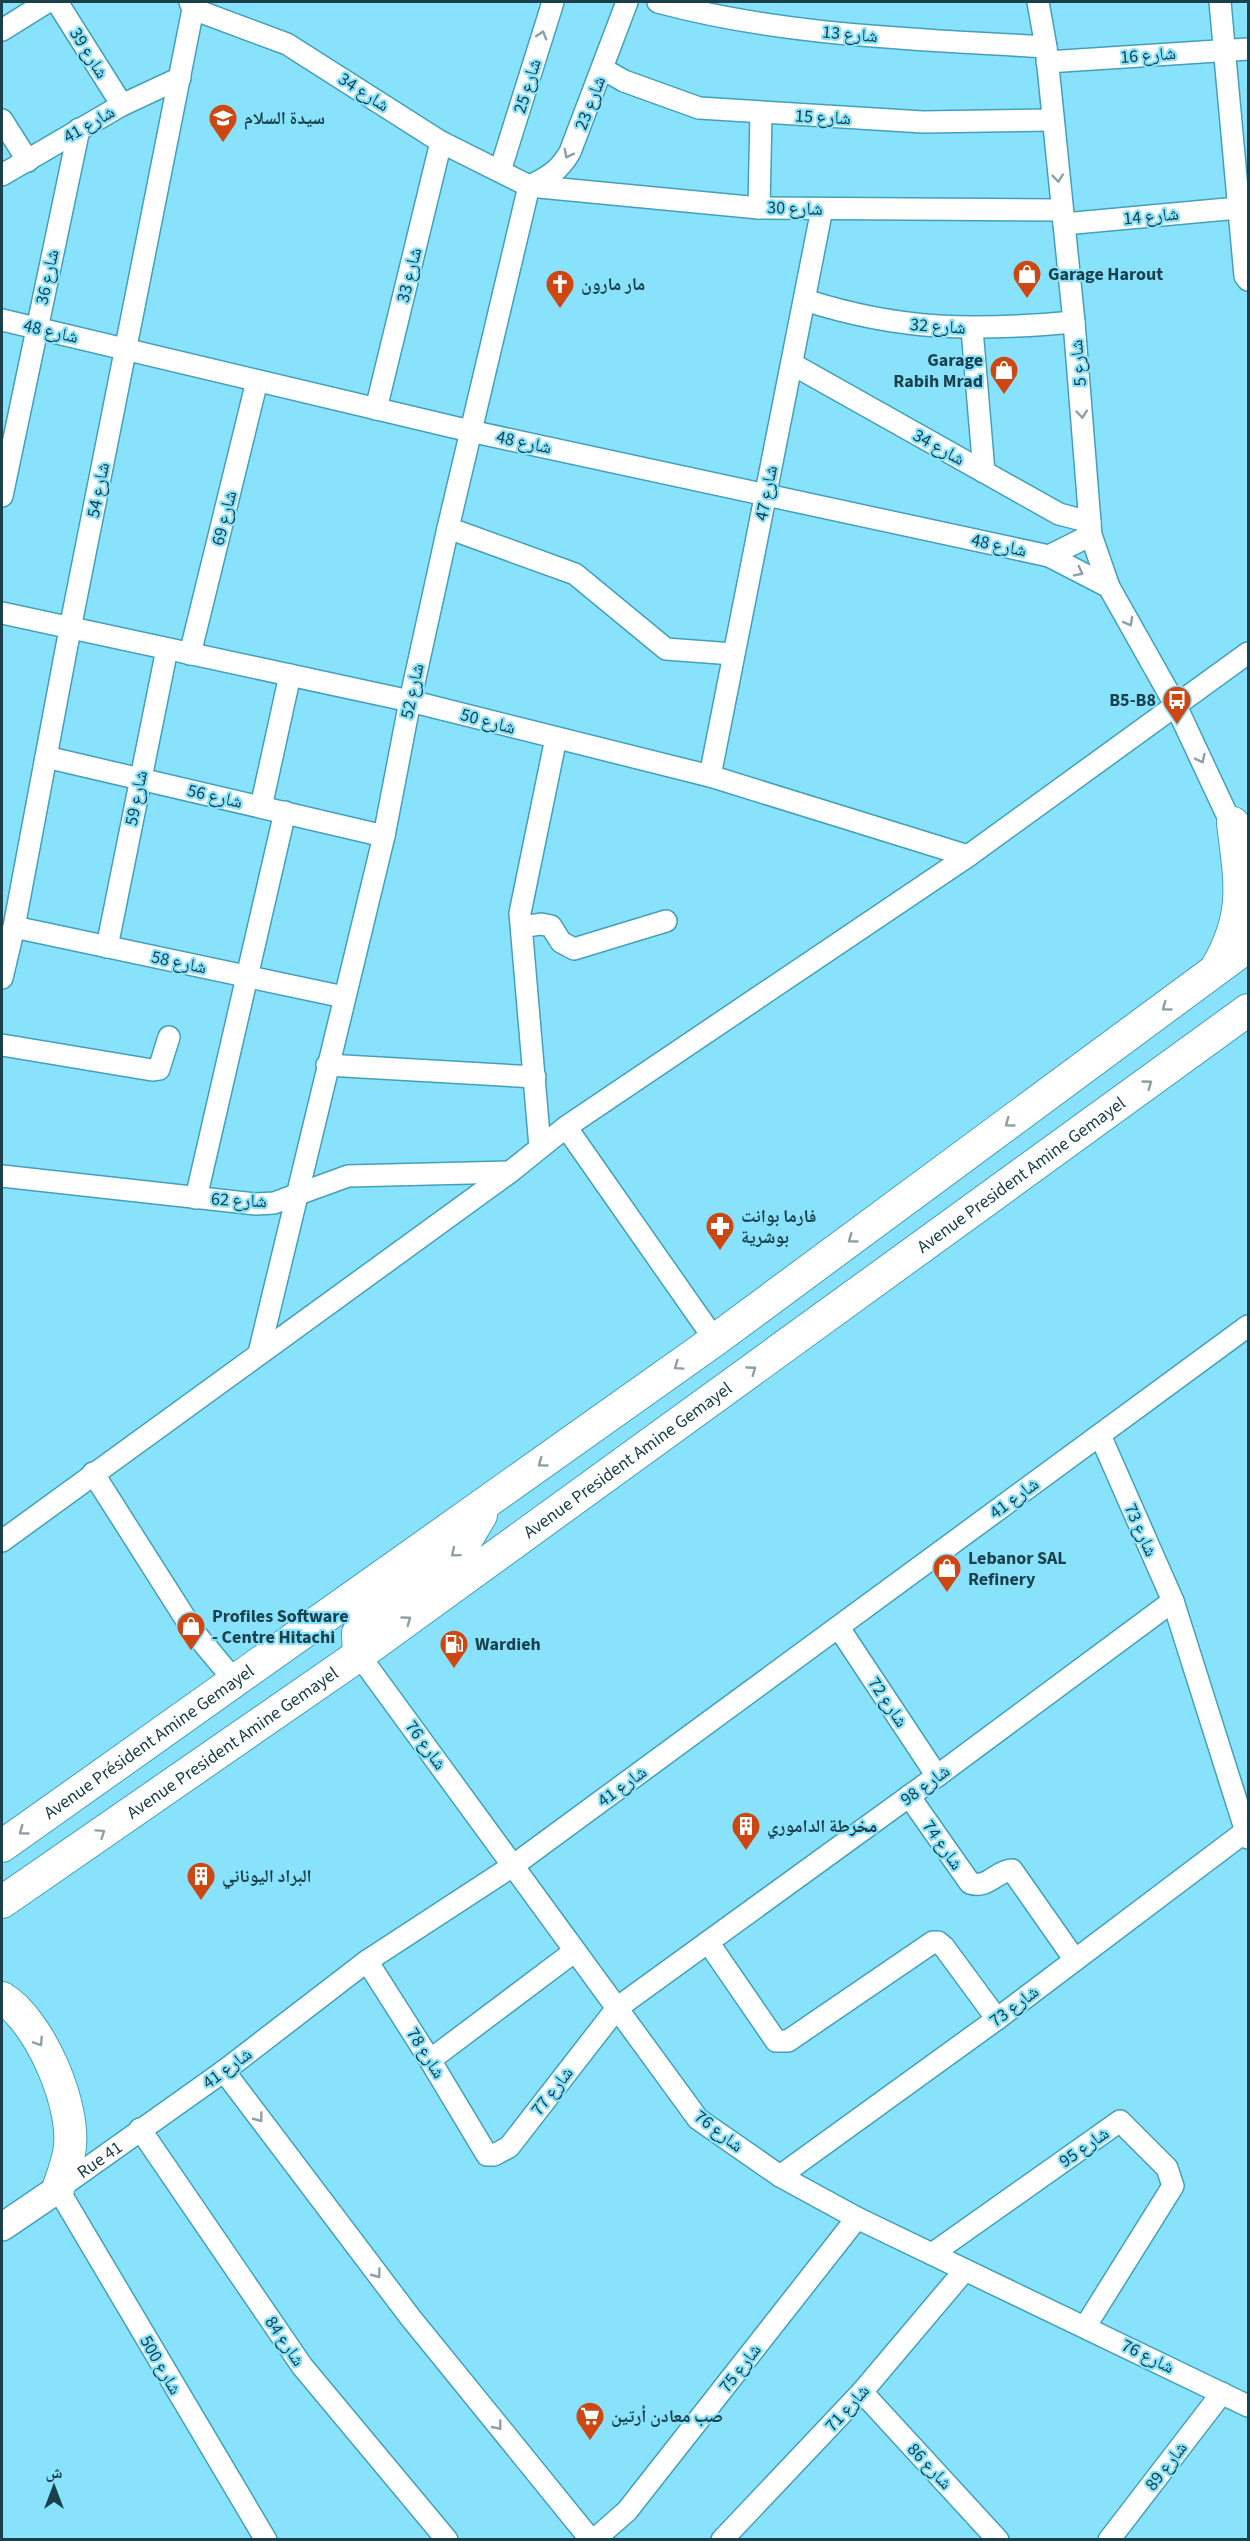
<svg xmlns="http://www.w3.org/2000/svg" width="1250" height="2541" font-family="'Source Sans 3','Noto Naskh Arabic',sans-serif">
	<rect width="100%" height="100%" fill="#88e2fb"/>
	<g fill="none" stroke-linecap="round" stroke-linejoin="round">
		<!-- minor casing -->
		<g stroke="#44a0b9" stroke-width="24">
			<g id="minor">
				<path d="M 57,2 L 122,105"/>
				<path d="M 658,2 C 784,36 915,39 1046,47"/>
				<path d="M 1038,2 L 1046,47 L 1074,322 L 1091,535 L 1109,587 L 1176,706 L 1236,834"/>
				<path d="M 1220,2 L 1245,276 L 1248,280"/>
				<path d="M 193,9 L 287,44 L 441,142 L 529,186 L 759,208 L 1061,210"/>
				<path d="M 2,30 L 47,2"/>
				<path d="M 1047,62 L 1248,49"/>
				<path d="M 603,69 L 624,81 L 699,108 L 923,122 L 1052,120"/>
				<path d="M 2,120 L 28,161"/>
				<path d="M 500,171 L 553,2"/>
				<path d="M 2,175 L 122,105 L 180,78"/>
				<path d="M 530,186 C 548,177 560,170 570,152 L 627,2"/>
				<path d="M 759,208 L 761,113"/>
				<path d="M 1064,224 L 1238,208"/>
				<path d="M 805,300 C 901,331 975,331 1074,322"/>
				<path d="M 2,320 L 470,431 L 1049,556 L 1109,587"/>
				<path d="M 972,329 L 984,472"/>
				<path d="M 792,364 L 1059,514 L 1090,522"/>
				<path d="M 376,409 L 441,142"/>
				<path d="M 2,496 L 79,129"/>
				<path d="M 448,528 L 575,574 L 666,649 L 733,654"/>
				<path d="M 1049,556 L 1091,535"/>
				<path d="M 2,613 L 410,701 L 710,776 L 968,856"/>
				<path d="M 190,654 L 257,381"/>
				<path d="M 46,757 L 384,836"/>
				<path d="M 710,776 L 822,209"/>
				<path d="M 261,807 L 290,675"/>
				<path d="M 14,927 L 344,997"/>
				<path d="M 522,927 L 541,924 L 551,926 L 561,942 L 574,949 L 666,921"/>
				<path d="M 107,947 L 167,649"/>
				<path d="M 2,978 L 14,927 L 70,629 L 193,9 L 190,2"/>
				<path d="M 2,1045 L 152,1070 L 159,1069 L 169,1037"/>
				<path d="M 327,1065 L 535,1077"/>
				<path d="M 566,1127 L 715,1340"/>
				<path d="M 540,1147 L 520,913 L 556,738"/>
				<path d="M 2,1176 L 256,1204 L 274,1203 L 348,1176 L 510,1172"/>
				<path d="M 196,1198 L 285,812"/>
				<path d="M 259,1353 L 384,836 L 410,701 L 448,528 L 529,186"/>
				<path d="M 1100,1435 L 1173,1601 L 1248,1838"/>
				<path d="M 93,1473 L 194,1632 L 234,1680"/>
				<path d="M 2,1541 L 510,1172 L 566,1127 L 968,856 L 1248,653"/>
				<path d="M 839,1628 L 937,1776"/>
				<path d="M 359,1655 L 698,2119 L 780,2176 L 857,2218 L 1248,2406"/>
				<path d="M 909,1796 L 970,1883 C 988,1889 996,1871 1012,1870 L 1075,1960"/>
				<path d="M 708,1942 L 776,2041 L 788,2041 L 933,1942 L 938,1942 L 944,1947 L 997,2019"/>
				<path d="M 367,1961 L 430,2060 L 487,2155 L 494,2155 L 509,2147 L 617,2008 L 937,1776 L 1173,1601"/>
				<path d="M 430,2060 L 575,1951"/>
				<path d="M 224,2071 L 410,2317 L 591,2540"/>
				<path d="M 140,2129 L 302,2366 L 447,2540"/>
				<path d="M 780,2176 L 997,2019 L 1246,1831"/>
				<path d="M 932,2254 L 1120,2121 L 1167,2168 L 1173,2186 L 1085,2327"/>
				<path d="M 862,2392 L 998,2540"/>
				<path id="s1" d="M 266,2540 L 58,2189 L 224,2071 L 367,1961 L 514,1865 L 1248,1326"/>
				<path d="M 594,2540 L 627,2511 L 857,2218"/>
				<path d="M 722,2540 L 862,2392 L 965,2270"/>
				<path d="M 1109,2540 L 1222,2393"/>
			</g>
		</g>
		<!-- major casing -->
		<g stroke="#44a0b9" stroke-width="30">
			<path id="major" d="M 2,2227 L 58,2189"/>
		</g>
		<!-- highway casing -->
		<g stroke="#44a0b9" stroke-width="34">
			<g id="highway">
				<path d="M 1217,967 C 1248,913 1240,882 1233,823"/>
				<path d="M 359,1655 L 358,1633 L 365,1622 L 462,1547 L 481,1515"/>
				<path id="s2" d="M 2,1846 L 715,1340 L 1248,946"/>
				<path id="s3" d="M 2,1902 L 359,1655 L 1248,1010"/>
				<path d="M 2,1998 C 40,2021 78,2109 69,2153 C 67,2165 62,2177 58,2189"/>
			</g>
		</g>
		<!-- minor -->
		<use href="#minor" stroke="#fff" stroke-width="21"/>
		<!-- major -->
		<use href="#major" stroke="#fff" stroke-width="27"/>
		<!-- highway -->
		<use href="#highway" stroke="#fff" stroke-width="32"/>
	</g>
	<!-- one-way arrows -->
	<defs><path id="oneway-chevron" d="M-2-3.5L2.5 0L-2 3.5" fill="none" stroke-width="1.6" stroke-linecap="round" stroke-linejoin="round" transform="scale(1.5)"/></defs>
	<g stroke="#8ca0a5">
		<use href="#oneway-chevron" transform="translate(542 35) rotate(-73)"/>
		<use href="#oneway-chevron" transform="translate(568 154) rotate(117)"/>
		<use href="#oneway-chevron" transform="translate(1058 178) rotate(84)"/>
		<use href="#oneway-chevron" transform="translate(1082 414) rotate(85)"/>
		<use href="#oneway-chevron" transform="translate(1079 572) rotate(27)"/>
		<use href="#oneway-chevron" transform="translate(1129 622) rotate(61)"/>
		<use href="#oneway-chevron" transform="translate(1201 759) rotate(64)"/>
		<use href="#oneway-chevron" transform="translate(1166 1007) rotate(144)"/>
		<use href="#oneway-chevron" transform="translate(1148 1084) rotate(-36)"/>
		<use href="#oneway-chevron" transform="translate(1009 1123) rotate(144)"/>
		<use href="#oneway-chevron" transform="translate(852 1239) rotate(144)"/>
		<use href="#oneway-chevron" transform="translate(678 1366) rotate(145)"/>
		<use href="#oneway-chevron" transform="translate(752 1370) rotate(-36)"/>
		<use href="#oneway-chevron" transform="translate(542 1463) rotate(144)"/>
		<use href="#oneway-chevron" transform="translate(455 1553) rotate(140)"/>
		<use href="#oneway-chevron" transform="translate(407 1620) rotate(-36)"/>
		<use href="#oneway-chevron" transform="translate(23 1831) rotate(144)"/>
		<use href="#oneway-chevron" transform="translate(101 1833) rotate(-35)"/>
		<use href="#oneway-chevron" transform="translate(39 2042) rotate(57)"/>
		<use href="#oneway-chevron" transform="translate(259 2118) rotate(53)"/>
		<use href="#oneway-chevron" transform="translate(377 2274) rotate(53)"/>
		<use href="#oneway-chevron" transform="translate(498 2426) rotate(51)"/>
	</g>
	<!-- icons -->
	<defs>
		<g id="school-pin" transform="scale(1.5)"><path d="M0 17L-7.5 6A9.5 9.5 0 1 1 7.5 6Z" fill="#ce4712" stroke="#88e2fb"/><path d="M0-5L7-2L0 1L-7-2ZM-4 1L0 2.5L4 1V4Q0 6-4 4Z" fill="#fff"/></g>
		<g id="shop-pin" transform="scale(1.5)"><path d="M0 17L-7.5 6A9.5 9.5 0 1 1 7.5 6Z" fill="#ce4712" stroke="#88e2fb"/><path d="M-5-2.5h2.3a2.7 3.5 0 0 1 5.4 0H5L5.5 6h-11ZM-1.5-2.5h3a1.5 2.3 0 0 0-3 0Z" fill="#fff"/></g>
		<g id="church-pin" transform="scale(1.5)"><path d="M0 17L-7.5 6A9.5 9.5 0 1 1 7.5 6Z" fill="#ce4712" stroke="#88e2fb"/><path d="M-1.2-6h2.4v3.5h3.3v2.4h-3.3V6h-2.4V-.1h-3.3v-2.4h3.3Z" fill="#fff"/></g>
		<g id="bus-pin" transform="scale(1.5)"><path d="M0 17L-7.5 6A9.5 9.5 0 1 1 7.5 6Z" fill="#ce4712" stroke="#88e2fb"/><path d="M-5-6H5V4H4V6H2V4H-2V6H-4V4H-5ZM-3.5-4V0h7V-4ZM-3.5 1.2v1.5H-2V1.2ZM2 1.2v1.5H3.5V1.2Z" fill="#fff"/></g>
		<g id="pharmacy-pin" transform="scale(1.5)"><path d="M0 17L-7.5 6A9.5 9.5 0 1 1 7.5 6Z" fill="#ce4712" stroke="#88e2fb"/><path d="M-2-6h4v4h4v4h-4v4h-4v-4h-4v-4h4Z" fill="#fff"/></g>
		<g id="fuel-pin" transform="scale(1.5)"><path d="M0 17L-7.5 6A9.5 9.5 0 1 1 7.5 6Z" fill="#ce4712" stroke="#88e2fb"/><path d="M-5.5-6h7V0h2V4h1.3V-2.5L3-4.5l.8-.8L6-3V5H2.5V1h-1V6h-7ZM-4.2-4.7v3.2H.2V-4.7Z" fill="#fff"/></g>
		<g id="building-pin" transform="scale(1.5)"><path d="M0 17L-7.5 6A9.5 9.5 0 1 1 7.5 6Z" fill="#ce4712" stroke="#88e2fb"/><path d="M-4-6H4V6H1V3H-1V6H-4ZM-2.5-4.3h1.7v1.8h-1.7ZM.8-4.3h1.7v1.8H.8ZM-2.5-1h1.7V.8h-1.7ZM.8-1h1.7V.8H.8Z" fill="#fff"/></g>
		<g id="supermarket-pin" transform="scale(1.5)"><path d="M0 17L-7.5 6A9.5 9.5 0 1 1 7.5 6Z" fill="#ce4712" stroke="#88e2fb"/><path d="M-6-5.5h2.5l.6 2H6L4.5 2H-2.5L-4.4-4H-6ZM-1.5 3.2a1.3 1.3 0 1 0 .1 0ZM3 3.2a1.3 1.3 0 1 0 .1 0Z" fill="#fff"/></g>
	</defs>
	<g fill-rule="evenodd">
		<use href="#school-pin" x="223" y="118"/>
		<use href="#shop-pin" x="1027" y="274"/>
		<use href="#church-pin" x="560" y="284"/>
		<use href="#shop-pin" x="1004" y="370"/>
		<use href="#bus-pin" x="1177" y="700"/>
		<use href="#pharmacy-pin" x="720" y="1226"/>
		<use href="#shop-pin" x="947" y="1568"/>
		<use href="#shop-pin" x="191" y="1626"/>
		<use href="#fuel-pin" x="454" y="1644"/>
		<use href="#building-pin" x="746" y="1826"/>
		<use href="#building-pin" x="201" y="1876"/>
		<use href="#supermarket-pin" x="590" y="2416"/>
	</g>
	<g text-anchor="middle" stroke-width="4.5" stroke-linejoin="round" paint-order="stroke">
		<!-- street labels -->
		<g font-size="18" fill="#1a404b" stroke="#88e2fb">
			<text transform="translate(850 34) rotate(5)" y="6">شارع 13</text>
			<text transform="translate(89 53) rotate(58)" y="6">شارع 39</text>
			<text transform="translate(1148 55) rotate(-4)" y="6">شارع 16</text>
			<text transform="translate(527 86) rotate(-73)" y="6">شارع 25</text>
			<text transform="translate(364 92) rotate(33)" y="6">شارع 34</text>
			<text transform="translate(590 103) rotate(-69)" y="6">شارع 23</text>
			<text transform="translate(823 117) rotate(3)" y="6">شارع 15</text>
			<text transform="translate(89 124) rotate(-30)" y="6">شارع 41</text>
			<text transform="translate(795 208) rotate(2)" y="6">شارع 30</text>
			<text transform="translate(1151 216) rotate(-5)" y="6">شارع 14</text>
			<text transform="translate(409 275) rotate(-76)" y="6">شارع 33</text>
			<text transform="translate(47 277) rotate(-78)" y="6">شارع 36</text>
			<text transform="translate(938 326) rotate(4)" y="6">شارع 32</text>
			<text transform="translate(51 331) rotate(13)" y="6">شارع 48</text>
			<text transform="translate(1078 363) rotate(-95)" y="6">شارع 5</text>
			<text transform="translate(524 442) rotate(12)" y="6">شارع 48</text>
			<text transform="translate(939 447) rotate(29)" y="6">شارع 34</text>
			<text transform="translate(98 490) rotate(-79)" y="6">شارع 54</text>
			<text transform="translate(766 493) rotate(-79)" y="6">شارع 47</text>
			<text transform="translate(224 518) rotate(-76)" y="6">شارع 69</text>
			<text transform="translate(999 545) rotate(12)" y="6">شارع 48</text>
			<text transform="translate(412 691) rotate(-78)" y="6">شارع 52</text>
			<text transform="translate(488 721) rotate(15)" y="6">شارع 50</text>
			<text transform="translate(215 796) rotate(13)" y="6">شارع 56</text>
			<text transform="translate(136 798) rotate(-79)" y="6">شارع 59</text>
			<text transform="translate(179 962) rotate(12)" y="6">شارع 58</text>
			<text dy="6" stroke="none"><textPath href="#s3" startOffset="1252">Avenue President Amine Gemayel</textPath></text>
			<text transform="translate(239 1200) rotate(3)" y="6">شارع 62</text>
			<text dy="6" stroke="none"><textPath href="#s3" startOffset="766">Avenue President Amine Gemayel</textPath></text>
			<text transform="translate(1014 1498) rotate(-36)" y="6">شارع 41</text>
			<text transform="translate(1141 1530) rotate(66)" y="6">شارع 73</text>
			<text transform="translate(888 1702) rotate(56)" y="6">شارع 72</text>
			<text dy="6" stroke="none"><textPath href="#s2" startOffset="180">Avenue Président Amine Gemayel</textPath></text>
			<text dy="6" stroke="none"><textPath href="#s3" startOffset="280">Avenue President Amine Gemayel</textPath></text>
			<text transform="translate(426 1745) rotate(54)" y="6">شارع 76</text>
			<text transform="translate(925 1785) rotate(-36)" y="6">شارع 98</text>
			<text transform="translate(622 1786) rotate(-36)" y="6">شارع 41</text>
			<text transform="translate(943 1845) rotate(55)" y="6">شارع 74</text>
			<text transform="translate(1014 2006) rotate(-37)" y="6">شارع 73</text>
			<text transform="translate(426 2053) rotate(58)" y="6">شارع 78</text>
			<text transform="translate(227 2068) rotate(-36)" y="6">شارع 41</text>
			<text transform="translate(552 2091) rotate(-52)" y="6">شارع 77</text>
			<text transform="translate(719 2131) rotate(38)" y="6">شارع 76</text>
			<text transform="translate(1084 2147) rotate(-35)" y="6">شارع 95</text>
			<text dy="6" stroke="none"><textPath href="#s1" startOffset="459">Rue 41</textPath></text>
			<text transform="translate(285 2341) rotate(56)" y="6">شارع 84</text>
			<text transform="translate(1148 2356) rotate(26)" y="6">شارع 76</text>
			<text transform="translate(161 2365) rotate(60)" y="6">شارع 500</text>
			<text transform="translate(740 2368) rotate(-52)" y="6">شارع 75</text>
			<text transform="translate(847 2408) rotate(-48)" y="6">شارع 71</text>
			<text transform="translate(930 2466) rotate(47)" y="6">شارع 86</text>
			<text transform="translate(1166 2466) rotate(-52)" y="6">شارع 89</text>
		</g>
		<!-- poi labels -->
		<g font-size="18" font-weight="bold" fill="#1a404b" stroke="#88e2fb" text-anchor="start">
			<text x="244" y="124">سيدة السلام</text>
			<text x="1048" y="280">Garage Harout</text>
			<text x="581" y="290">مار مارون</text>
			<text x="983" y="366" text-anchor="end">Garage<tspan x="983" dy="21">Rabih Mrad</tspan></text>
			<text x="1156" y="706" text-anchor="end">B5-B8</text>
			<text x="741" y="1222">فارما بوانت<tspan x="741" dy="21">بوشرية</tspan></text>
			<text x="968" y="1564">Lebanor SAL<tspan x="968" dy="21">Refinery</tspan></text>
			<text x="212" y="1622">Profiles Software<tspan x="212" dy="21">- Centre Hitachi</tspan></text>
			<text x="475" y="1650">Wardieh</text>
			<text x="767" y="1832">مخرطة الداموري</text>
			<text x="222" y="1882">البراد اليوناني</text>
			<text x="611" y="2422">صب معادن أرتين</text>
		</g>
	</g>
	<!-- border -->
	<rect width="1250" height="2541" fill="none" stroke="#1a404b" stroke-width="6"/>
	<!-- north arrow -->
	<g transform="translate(54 2487)" stroke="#88e2fb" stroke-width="4.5" paint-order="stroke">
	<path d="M0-4.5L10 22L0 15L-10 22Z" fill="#1a404b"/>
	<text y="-9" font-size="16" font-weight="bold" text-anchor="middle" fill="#1a404b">ش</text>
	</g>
</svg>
